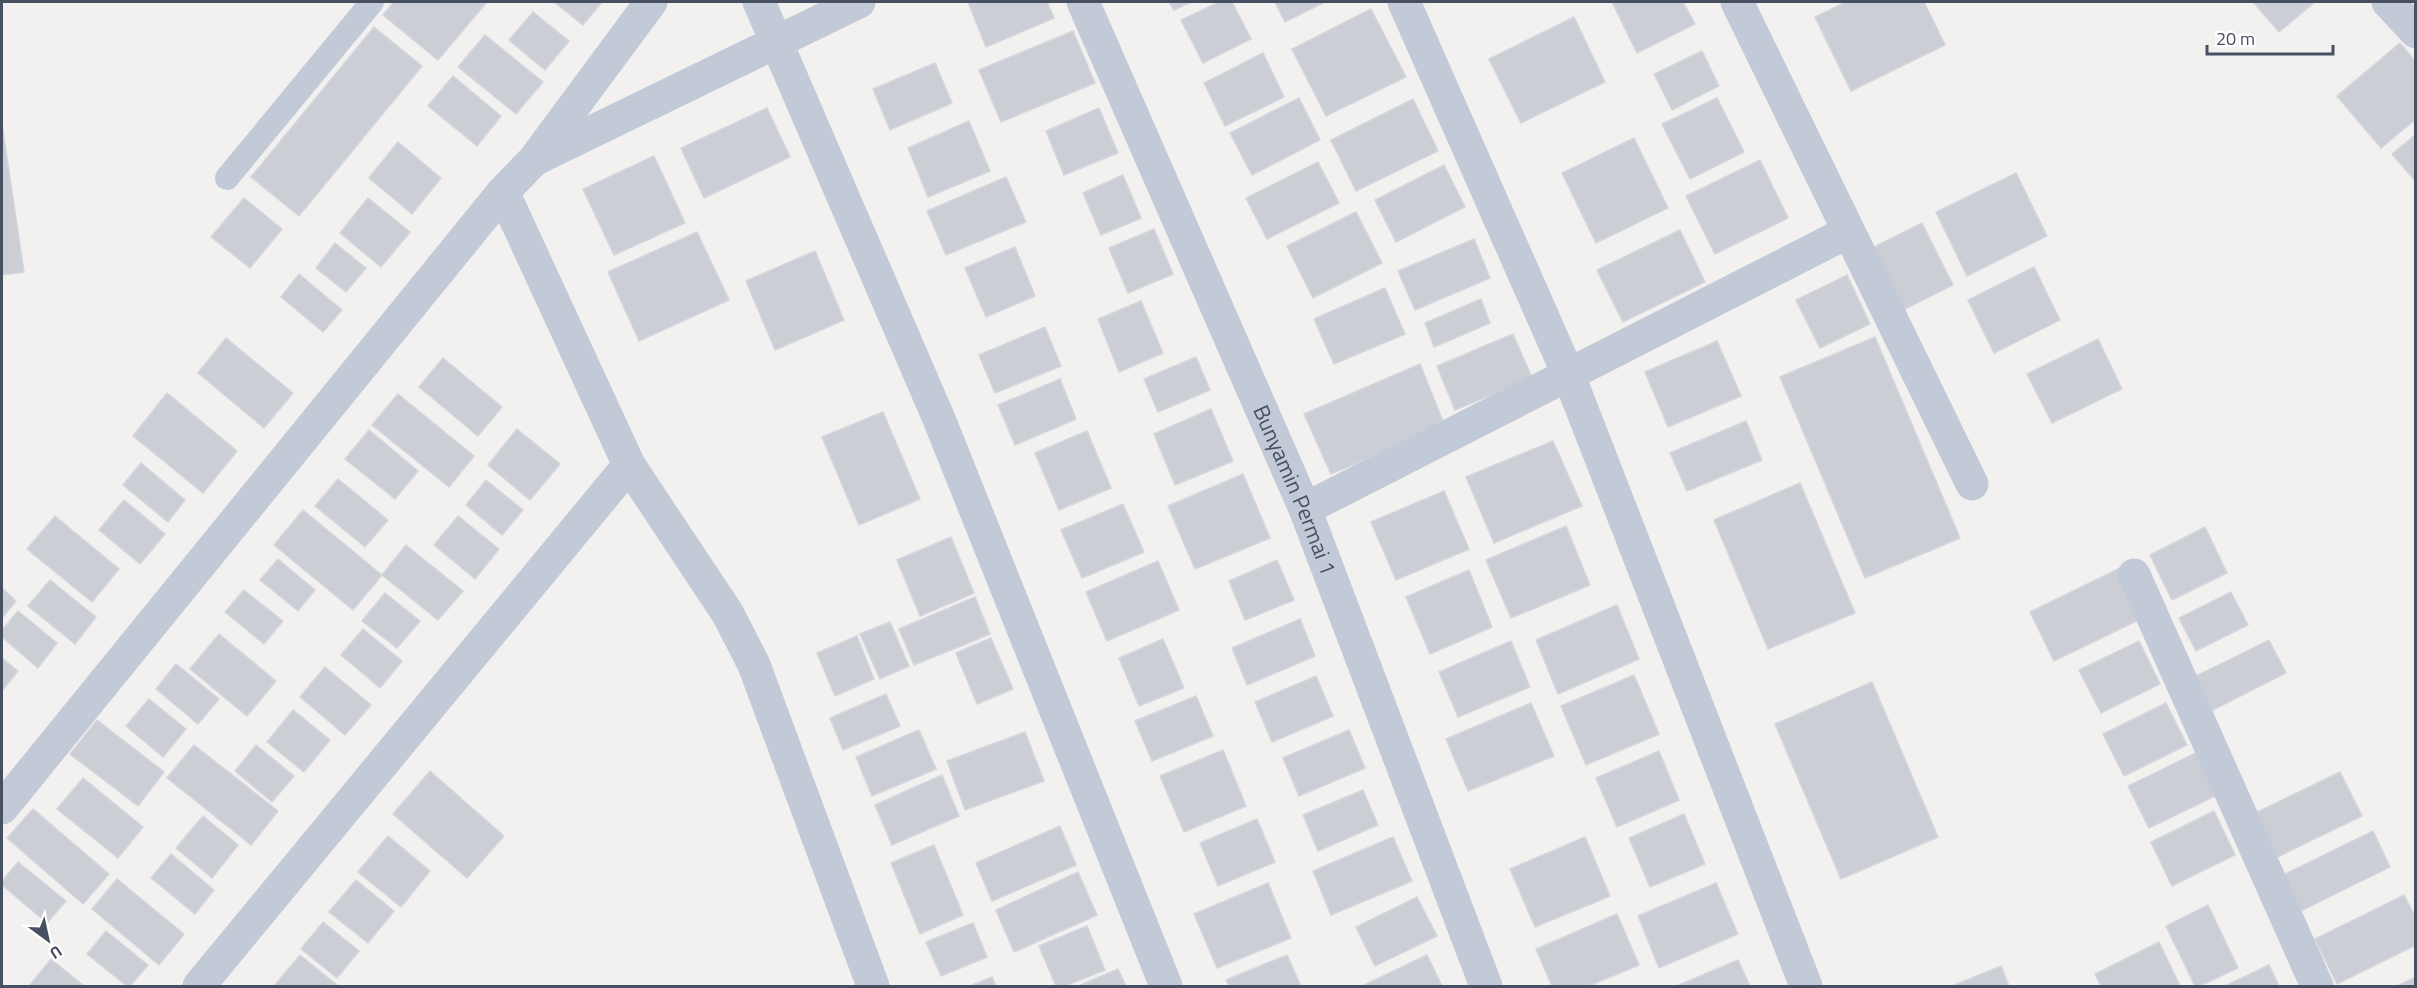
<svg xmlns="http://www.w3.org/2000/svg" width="2417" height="988" font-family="'Titillium Web',sans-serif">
	<rect width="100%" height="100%" fill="#f3f1f0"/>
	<!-- building -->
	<g fill="#ccced6" stroke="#d4d5dd" stroke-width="1.5">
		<path d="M 394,2 L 487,2 L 438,60 L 383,15 Z"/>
		<path d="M 554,2 L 602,2 L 583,25 Z"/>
		<path d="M 968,2 L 1047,2 L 1054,18 L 986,47 Z"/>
		<path d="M 1169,2 L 1191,2 L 1174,10 Z"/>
		<path d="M 1219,2 L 1232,2 L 1251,39 L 1203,63 L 1181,20 Z"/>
		<path d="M 1275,2 L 1325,2 L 1285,22 Z"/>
		<path d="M 1612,2 L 1683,2 L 1695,24 L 1637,53 Z"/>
		<path d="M 1846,2 L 1924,2 L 1945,45 L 1851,91 L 1815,17 Z"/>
		<path d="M 2253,2 L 2315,2 L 2279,32 Z"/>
		<path d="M 1371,9 L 1406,77 L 1326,116 L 1292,49 Z"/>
		<path d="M 533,12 L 569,41 L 545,70 L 509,40 Z"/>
		<path d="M 1574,17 L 1605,82 L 1521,123 L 1489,59 Z"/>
		<path d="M 374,27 L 422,66 L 299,216 L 251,177 Z"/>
		<path d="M 1073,31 L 1095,83 L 1001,122 L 979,70 Z"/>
		<path d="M 485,35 L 543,82 L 516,114 L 458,67 Z"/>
		<path d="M 2400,43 L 2416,62 L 2416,119 L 2381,148 L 2337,96 Z"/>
		<path d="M 1702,51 L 1719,86 L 1672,110 L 1654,74 Z"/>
		<path d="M 1263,53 L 1284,97 L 1225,126 L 1204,83 Z"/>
		<path d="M 935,63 L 952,103 L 890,130 L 873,89 Z"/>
		<path d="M 453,76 L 501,116 L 477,146 L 428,106 Z"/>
		<path d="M 1299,98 L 1320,140 L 1252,175 L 1230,133 Z"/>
		<path d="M 1717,98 L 1744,152 L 1690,179 L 1662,124 Z"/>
		<path d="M 1413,99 L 1438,151 L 1356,191 L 1331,140 Z"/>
		<path d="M 767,108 L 790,157 L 704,198 L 681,148 Z"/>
		<path d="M 1099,108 L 1118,153 L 1064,175 L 1046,131 Z"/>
		<path d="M 969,121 L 990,171 L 928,197 L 908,148 Z"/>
		<path d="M 2,124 L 24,272 L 2,275 Z"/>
		<path d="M 2416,134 L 2416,182 L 2392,154 Z"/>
		<path d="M 1634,138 L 1668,208 L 1596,243 L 1562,173 Z"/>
		<path d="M 398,142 L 441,178 L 412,214 L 369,178 Z"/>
		<path d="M 654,156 L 685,223 L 614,255 L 583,189 Z"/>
		<path d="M 1760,160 L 1788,218 L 1715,254 L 1686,196 Z"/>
		<path d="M 1318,162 L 1339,203 L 1267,239 L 1246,198 Z"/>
		<path d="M 1444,165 L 1465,207 L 1396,242 L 1375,200 Z"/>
		<path d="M 2016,173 L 2047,236 L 1967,276 L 1936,212 Z"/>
		<path d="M 1123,175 L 1141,218 L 1101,235 L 1083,193 Z"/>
		<path d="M 1006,177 L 1026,222 L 946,255 L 927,211 Z"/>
		<path d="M 244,198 L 282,229 L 250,268 L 211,237 Z"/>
		<path d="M 368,198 L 410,232 L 381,267 L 340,233 Z"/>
		<path d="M 1356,212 L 1382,263 L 1313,298 L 1287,246 Z"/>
		<path d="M 1922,223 L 1953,285 L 1903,310 L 1872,248 Z"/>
		<path d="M 1154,229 L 1173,274 L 1128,293 L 1109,248 Z"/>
		<path d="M 1680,230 L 1705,282 L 1623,322 L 1597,270 Z"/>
		<path d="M 697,232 L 729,300 L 639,341 L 608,272 Z"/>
		<path d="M 1474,239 L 1490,278 L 1415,310 L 1398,271 Z"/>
		<path d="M 335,243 L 366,268 L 346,292 L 316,268 Z"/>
		<path d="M 1015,247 L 1035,296 L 986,317 L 965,268 Z"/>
		<path d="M 815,251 L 844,320 L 775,350 L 746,281 Z"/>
		<path d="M 2034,267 L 2060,320 L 1994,353 L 1968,300 Z"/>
		<path d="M 299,274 L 342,310 L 323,332 L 281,297 Z"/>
		<path d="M 1847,275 L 1870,324 L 1820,348 L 1796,300 Z"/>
		<path d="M 1385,288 L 1405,334 L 1334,364 L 1314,319 Z"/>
		<path d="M 1481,299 L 1490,323 L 1434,347 L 1425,323 Z"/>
		<path d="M 1141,301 L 1163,353 L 1119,372 L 1098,319 Z"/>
		<path d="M 1045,327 L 1061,366 L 995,393 L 979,355 Z"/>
		<path d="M 1513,334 L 1532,378 L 1455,410 L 1437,366 Z"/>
		<path d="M 1875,337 L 1960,538 L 1865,578 L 1780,377 Z"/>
		<path d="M 226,338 L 293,393 L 264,428 L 198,373 Z"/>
		<path d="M 2098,339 L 2122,389 L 2052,423 L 2027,374 Z"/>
		<path d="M 1717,341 L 1741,396 L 1668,427 L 1645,372 Z"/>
		<path d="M 1196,357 L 1210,390 L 1158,412 L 1144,379 Z"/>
		<path d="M 443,358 L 502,407 L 478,436 L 419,387 Z"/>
		<path d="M 1420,364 L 1445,426 L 1331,474 L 1304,414 Z"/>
		<path d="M 1060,379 L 1076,419 L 1015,445 L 998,405 Z"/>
		<path d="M 167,393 L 237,451 L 203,493 L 133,436 Z"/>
		<path d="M 398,394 L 474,456 L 449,487 L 372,425 Z"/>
		<path d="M 1211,409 L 1233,461 L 1175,485 L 1154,434 Z"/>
		<path d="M 883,412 L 920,499 L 859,525 L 822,437 Z"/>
		<path d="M 1746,421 L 1762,460 L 1687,491 L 1670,453 Z"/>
		<path d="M 517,429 L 560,464 L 530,500 L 488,465 Z"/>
		<path d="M 369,430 L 418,471 L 395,499 L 345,459 Z"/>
		<path d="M 1087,431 L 1111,488 L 1059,510 L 1035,453 Z"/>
		<path d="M 1553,441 L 1582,506 L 1494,543 L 1466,477 Z"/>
		<path d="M 141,463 L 185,500 L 168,522 L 123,485 Z"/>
		<path d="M 1243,474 L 1270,538 L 1195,569 L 1168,506 Z"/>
		<path d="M 338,479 L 388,520 L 365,547 L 315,506 Z"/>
		<path d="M 486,480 L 523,510 L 502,535 L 466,505 Z"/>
		<path d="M 1800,483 L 1855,613 L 1768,649 L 1714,520 Z"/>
		<path d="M 1444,491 L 1469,549 L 1396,580 L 1371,522 Z"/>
		<path d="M 124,500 L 165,534 L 140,564 L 99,530 Z"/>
		<path d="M 1123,504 L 1144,552 L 1082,578 L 1061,530 Z"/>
		<path d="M 303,510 L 382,575 L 353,610 L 274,545 Z"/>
		<path d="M 55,516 L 119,569 L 92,602 L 27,549 Z"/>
		<path d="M 458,516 L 499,549 L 475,579 L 434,545 Z"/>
		<path d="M 1566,526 L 1590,585 L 1511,618 L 1486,560 Z"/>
		<path d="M 2205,527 L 2227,573 L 2172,600 L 2150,555 Z"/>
		<path d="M 951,537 L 974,593 L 920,616 L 897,560 Z"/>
		<path d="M 406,545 L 463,591 L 438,620 L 382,575 Z"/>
		<path d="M 278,559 L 315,590 L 298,611 L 260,580 Z"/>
		<path d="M 1277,560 L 1294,600 L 1245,620 L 1229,581 Z"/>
		<path d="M 1158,561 L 1179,610 L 1107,641 L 1086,592 Z"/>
		<path d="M 2120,568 L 2145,617 L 2054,661 L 2030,612 Z"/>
		<path d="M 1469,570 L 1492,627 L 1430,654 L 1406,597 Z"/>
		<path d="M 50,580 L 96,617 L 75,644 L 28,606 Z"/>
		<path d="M 2,588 L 16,601 L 2,618 Z"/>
		<path d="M 244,590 L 283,621 L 264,644 L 225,612 Z"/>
		<path d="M 2231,592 L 2248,625 L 2196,651 L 2179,618 Z"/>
		<path d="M 385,593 L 420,621 L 397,648 L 362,621 Z"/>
		<path d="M 975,597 L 990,634 L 914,665 L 899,629 Z"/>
		<path d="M 1617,605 L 1639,659 L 1558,694 L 1536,640 Z"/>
		<path d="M 18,611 L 57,643 L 38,668 L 2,637 L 2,630 Z"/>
		<path d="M 1300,619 L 1315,656 L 1247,685 L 1232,648 Z"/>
		<path d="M 890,622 L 909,666 L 880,679 L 860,634 Z"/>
		<path d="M 363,629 L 402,661 L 380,688 L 341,655 Z"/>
		<path d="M 219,634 L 276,681 L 247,716 L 190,669 Z"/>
		<path d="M 857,636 L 874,679 L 835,696 L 817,653 Z"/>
		<path d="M 991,638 L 1013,689 L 977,704 L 956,653 Z"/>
		<path d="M 1163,639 L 1184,688 L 1139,706 L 1119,658 Z"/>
		<path d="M 2269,640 L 2286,673 L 2211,711 L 2194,677 Z"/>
		<path d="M 1511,641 L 1530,687 L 1458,717 L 1439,672 Z"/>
		<path d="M 2139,641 L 2160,684 L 2101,713 L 2079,670 Z"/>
		<path d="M 2,658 L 18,671 L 2,691 Z"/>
		<path d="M 176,664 L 219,699 L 198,724 L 156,689 Z"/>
		<path d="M 325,667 L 371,705 L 345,735 L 300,697 Z"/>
		<path d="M 1634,675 L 1659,734 L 1586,765 L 1561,706 Z"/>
		<path d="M 1316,676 L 1333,716 L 1272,742 L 1255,702 Z"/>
		<path d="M 1872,682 L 1938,837 L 1841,879 L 1775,724 Z"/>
		<path d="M 886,694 L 900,726 L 843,750 L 830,718 Z"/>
		<path d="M 1196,696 L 1213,736 L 1152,761 L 1135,721 Z"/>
		<path d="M 149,699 L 186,729 L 163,757 L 126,726 Z"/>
		<path d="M 1531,703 L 1554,756 L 1468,791 L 1446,739 Z"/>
		<path d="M 2166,703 L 2187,745 L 2124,776 L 2103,734 Z"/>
		<path d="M 293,710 L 330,740 L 304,772 L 267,742 Z"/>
		<path d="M 97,720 L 164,772 L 138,806 L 70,754 Z"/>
		<path d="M 919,730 L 936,769 L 872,796 L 856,757 Z"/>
		<path d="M 1349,730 L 1365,768 L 1299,796 L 1283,758 Z"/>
		<path d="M 1025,732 L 1044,781 L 965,810 L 947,761 Z"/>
		<path d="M 194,745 L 278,811 L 251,845 L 167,778 Z"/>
		<path d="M 256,745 L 294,776 L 272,802 L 235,771 Z"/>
		<path d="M 2206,748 L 2226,791 L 2149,828 L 2128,786 Z"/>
		<path d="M 1223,750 L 1246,806 L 1184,832 L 1160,776 Z"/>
		<path d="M 1659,751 L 1679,800 L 1617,827 L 1596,778 Z"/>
		<path d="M 430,771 L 504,836 L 467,878 L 393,814 Z"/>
		<path d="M 2340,772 L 2362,816 L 2269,861 L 2247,817 Z"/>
		<path d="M 942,775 L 959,816 L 892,845 L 875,805 Z"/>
		<path d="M 83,778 L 143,827 L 118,858 L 57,809 Z"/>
		<path d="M 1363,790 L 1378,825 L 1318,851 L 1303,815 Z"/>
		<path d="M 33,809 L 109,874 L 83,904 L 7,838 Z"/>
		<path d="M 2214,811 L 2235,855 L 2172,886 L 2151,842 Z"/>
		<path d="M 1684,814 L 1705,864 L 1650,887 L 1629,838 Z"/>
		<path d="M 203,816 L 238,845 L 212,878 L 176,848 Z"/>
		<path d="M 1257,819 L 1275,862 L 1218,886 L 1200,843 Z"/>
		<path d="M 1060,826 L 1076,865 L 992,901 L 976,863 Z"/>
		<path d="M 2373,831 L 2390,867 L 2299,912 L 2281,876 Z"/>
		<path d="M 388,836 L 430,871 L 401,907 L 358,872 Z"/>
		<path d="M 1393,837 L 1412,881 L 1331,915 L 1313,871 Z"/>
		<path d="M 1585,837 L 1610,896 L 1535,927 L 1510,869 Z"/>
		<path d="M 934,845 L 963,915 L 920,934 L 891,863 Z"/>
		<path d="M 171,854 L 214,890 L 195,914 L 151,878 Z"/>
		<path d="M 18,862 L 66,901 L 47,923 L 2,885 L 2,881 Z"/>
		<path d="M 1078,872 L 1097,915 L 1014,952 L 996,910 Z"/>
		<path d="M 117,879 L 184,934 L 159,965 L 92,909 Z"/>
		<path d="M 356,880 L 394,911 L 368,943 L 329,912 Z"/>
		<path d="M 1268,883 L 1291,938 L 1217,968 L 1194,914 Z"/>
		<path d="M 1716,883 L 1738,934 L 1659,968 L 1638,916 Z"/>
		<path d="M 2404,895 L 2416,918 L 2416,945 L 2337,984 L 2315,939 Z"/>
		<path d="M 1417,897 L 1437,936 L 1375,966 L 1356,927 Z"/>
		<path d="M 2208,905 L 2238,968 L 2200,986 L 2195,986 L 2166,926 Z"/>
		<path d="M 1617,914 L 1639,965 L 1589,986 L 1552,986 L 1536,949 Z"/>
		<path d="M 323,922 L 359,951 L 337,978 L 301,949 Z"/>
		<path d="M 973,923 L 987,957 L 941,976 L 926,942 Z"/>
		<path d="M 1087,926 L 1105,970 L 1065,986 L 1056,986 L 1039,946 Z"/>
		<path d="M 106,931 L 148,965 L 130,986 L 127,986 L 87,954 Z"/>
		<path d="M 2159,942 L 2180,986 L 2101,986 L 2095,974 Z"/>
		<path d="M 300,955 L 338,986 L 274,986 Z"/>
		<path d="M 1287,955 L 1301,986 L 1229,986 L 1226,980 Z"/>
		<path d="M 1427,955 L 1442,986 L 1362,986 Z"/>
		<path d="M 51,959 L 84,986 L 29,986 Z"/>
		<path d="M 1738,960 L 1750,986 L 1679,986 L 1679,985 Z"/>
		<path d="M 2269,965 L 2279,986 L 2225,986 Z"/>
		<path d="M 2001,966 L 2009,986 L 1952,986 Z"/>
		<path d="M 1118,969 L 1126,986 L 1078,986 Z"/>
		<path d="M 992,977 L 996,986 L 970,986 Z"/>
		<path d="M 2416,977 L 2416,986 L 2397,986 Z"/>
	</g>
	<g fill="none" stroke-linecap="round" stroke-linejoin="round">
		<!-- lane -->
		<path stroke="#c3cad7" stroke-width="24" d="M 227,178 L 372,2"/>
		<!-- street -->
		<g stroke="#c3cad7" stroke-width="33">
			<path d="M 759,2 L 939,419 L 1166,986"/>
			<path id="s1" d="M 1083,2 L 1305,509 L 1486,986"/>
			<path d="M 1404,2 L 1569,376 L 1806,986"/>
			<path d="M 1737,2 L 1972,484"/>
			<path d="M 2388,2 L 2416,32"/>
			<path d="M 538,158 L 859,2"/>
			<path d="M 503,192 L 629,465 L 728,614 L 754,665 L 873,986"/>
			<path d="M 1305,509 L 1848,232"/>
			<path d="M 2134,575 L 2317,986"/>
			<path d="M 2,808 L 503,192 L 534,160 L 651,2"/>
			<path d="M 199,986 L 629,465"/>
		</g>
	</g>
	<g text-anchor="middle" stroke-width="5" stroke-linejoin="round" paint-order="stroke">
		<!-- street labels -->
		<g font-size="22" fill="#465060" stroke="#fff">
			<text dy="8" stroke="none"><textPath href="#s1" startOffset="532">Bunyamin Permai 1</textPath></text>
		</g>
	</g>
	<!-- border -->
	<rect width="2417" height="988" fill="none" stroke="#465060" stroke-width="6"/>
	<!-- north arrow -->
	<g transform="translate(48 940) rotate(147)" stroke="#ffffff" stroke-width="4.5" paint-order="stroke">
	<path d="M0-4.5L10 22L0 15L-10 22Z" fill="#465060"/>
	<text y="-9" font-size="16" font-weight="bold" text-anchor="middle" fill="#465060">U</text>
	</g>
	<!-- scale -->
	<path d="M2207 45v9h126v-9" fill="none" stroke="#465060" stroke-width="3"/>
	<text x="2216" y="45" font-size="18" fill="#465060" stroke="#ffffff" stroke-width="4.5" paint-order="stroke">20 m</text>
</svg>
